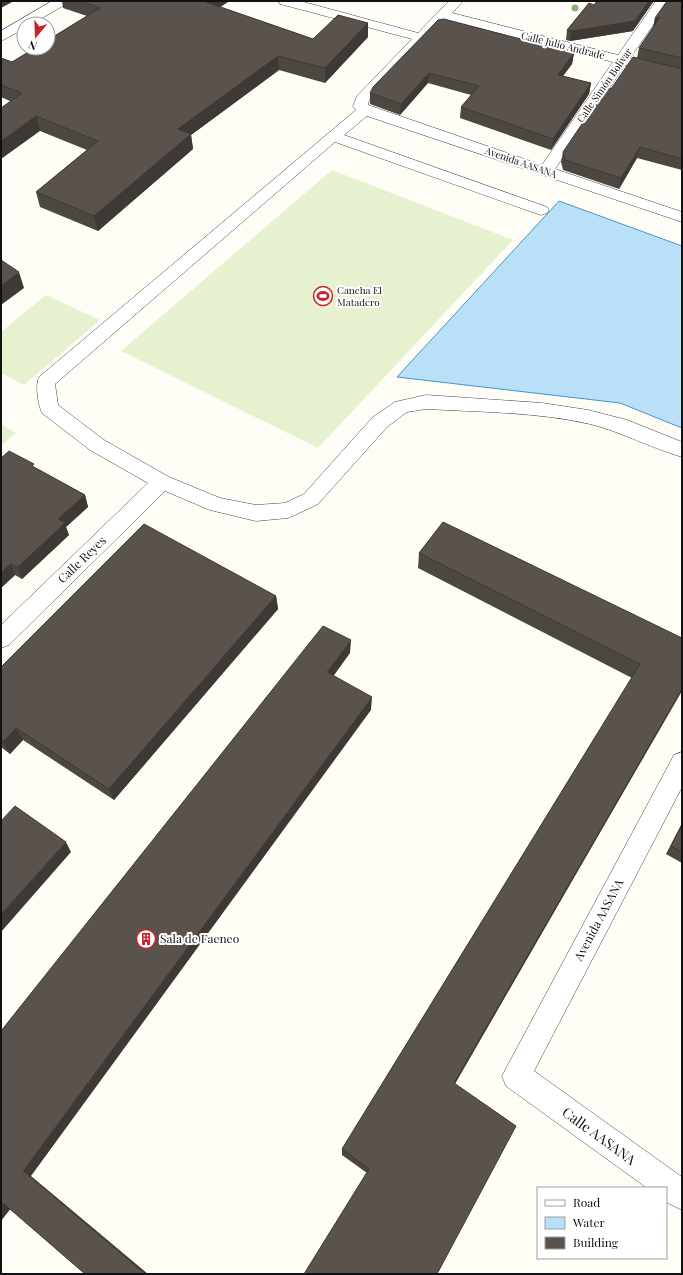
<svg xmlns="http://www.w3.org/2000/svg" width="683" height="1275" font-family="'Playfair Display',serif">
	<rect width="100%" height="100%" fill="#fffdf5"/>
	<!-- pitch -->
	<g fill="#e6f2cf">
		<path d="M 332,170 L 513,240 L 318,448 L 121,351 Z"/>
		<path d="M 46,295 L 100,320 L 24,385 L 1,373 L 1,332 Z"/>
		<path d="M 1,424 L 16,433 L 1,446 Z"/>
	</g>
	<!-- water -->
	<path fill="#b9e0f7" stroke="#3f96cf" d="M 559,201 L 682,246 L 682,428 L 620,403 L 397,377 Z"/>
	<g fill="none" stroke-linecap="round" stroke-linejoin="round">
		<!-- minor casing -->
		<g stroke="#444" stroke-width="1">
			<g id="minor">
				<path d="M 52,1 L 68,1 L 66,4 L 32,24 L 24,24 L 24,29 L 1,41 L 1,31 Z"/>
				<path d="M 278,1 L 300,1 L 418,33 L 449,1 L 463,1 L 452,13 L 618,55 L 656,1 L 670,1 L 630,58 L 682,71 L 682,79 L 625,65 L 555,169 L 682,212 L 682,222 L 367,116 L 344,135 L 547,207 L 549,210 L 547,213 L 541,215 L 535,213 L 335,142 L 55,384 L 58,405 L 104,440 L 169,477 L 220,498 L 256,505 L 285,503 L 304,494 L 373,417 L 395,402 L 426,395 L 542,403 L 588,410 L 627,420 L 682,442 L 682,457 C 651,448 622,432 590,424 C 538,412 479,412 426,409 L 407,412 L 387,427 L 318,504 L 295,515 L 288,518 L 256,521 L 210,510 L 165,491 L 9,645 L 1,648 L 1,625 L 148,483 L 90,450 L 42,413 C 38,404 35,386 39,377 L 356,110 L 353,106 L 357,96 L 412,39 L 280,4 ZM 446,20 L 613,62 L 542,165 L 368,105 L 369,100 Z"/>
				<path d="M 682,752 L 682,787 L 534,1071 L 682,1177 L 682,1210 L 666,1202 L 666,1188 L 647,1188 L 506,1086 L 502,1076 L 674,755 Z"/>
			</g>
		</g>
		<!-- minor -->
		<use href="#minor" fill="#fff" fill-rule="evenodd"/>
	</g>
	<!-- trees -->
	<circle fill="#8dad7f" cx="575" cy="8" r="3.5"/>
	<!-- wall -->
	<g fill="#4d4742">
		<path d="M 62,1 L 228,1 L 220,7 L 313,39 L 368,23 L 368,37 L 325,83 L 279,70 L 191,135 L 193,149 L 98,231 L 40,207 L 36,192 L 87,150 L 40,131 L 10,101 L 1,97 L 1,58 L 12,62 L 87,16 L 63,8 Z"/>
		<path d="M 682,1 L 682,170 L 637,158 L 619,189 L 563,170 L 561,162 L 563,152 L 611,89 L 637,58 L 639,48 L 653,28 L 655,18 Z"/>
		<path d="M 438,20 L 574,53 L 572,64 L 563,76 L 591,83 L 589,94 L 551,150 L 460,118 L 461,107 L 471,95 L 428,83 L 400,115 L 370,104 L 370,93 Z"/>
		<path d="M 567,30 L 633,31 L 570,41 L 566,40 Z"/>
		<path d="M 36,468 L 85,495 L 88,507 L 66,527 L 69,535 L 22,579 L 15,575 L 1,588 Z"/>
		<path d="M 419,553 L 682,638 L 676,700 L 455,1084 L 367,1173 L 342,1155 L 342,1149 L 632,678 L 418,568 Z"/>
		<path d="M 276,596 L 278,609 L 114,800 L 23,740 L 10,754 L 1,747 L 1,667 Z"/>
		<path d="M 682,823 L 682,863 L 666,854 Z"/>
	</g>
	<!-- shaded-wall -->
	<g fill="#3f3936">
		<path d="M 1,1 L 14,1 L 1,8 Z"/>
		<path d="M 207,1 L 228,1 L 228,2 L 207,16 L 206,2 Z"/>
		<path d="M 649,1 L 654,1 L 633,31 L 570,41 L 572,31 Z"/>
		<path d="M 660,17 L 653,28 L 655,18 Z"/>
		<path d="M 368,23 L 368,37 L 325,83 L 325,68 Z"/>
		<path d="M 574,53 L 572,64 L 556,85 L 558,75 Z"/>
		<path d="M 278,56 L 279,70 L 191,135 L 193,149 L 98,231 L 94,216 L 178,129 Z"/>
		<path d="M 429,73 L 428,83 L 400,115 L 401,104 Z"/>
		<path d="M 591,83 L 589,94 L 551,150 L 553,139 Z"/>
		<path d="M 36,116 L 40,131 L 1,159 L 1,141 Z"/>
		<path d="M 640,147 L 637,158 L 619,189 L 621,178 Z"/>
		<path d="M 19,272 L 24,288 L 1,305 L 1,286 Z"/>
		<path d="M 85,495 L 88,507 L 66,527 L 69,535 L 22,579 L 18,567 L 58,519 Z"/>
		<path d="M 11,564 L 15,575 L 1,588 L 1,572 Z"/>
		<path d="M 276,596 L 278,609 L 114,800 L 109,789 Z"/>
		<path d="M 351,640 L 350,653 L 327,685 L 327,672 Z"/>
		<path d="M 682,689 L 682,691 L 451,1090 L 454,1083 Z"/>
		<path d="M 372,697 L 371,710 L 31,1176 L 148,1274 L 145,1274 L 23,1171 Z"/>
		<path d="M 16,728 L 23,740 L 10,754 L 3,742 Z"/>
		<path d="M 66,842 L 71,852 L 1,932 L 1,914 Z"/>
		<path d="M 3,1203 L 12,1207 L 1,1221 L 1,1206 Z"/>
	</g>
	<!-- building -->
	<g fill="#5a524d" stroke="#3f3936">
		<path d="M 81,1 L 207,1 L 206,2 L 313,39 L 338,15 L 368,23 L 325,68 L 278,56 L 178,129 L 191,134 L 94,216 L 36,192 L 98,141 L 36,116 L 1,141 L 1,108 L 22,93 L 1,85 L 1,58 L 12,62 L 35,48 L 48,48 L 48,40 L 100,8 Z"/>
		<path d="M 597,1 L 649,1 L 635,21 L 572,31 L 567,30 L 589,3 L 594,5 Z"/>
		<path d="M 667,1 L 682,1 L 682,58 L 639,48 L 660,17 L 655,18 Z"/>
		<path d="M 444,19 L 574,53 L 558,75 L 591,83 L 553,139 L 461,107 L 479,86 L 429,73 L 401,104 L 370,93 L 373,87 L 438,20 Z"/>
		<path d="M 633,57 L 682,69 L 682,159 L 640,147 L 621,178 L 565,160 L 563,152 L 607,87 L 611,89 Z"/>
		<path d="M 1,260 L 19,272 L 1,286 Z"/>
		<path d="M 9,451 L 34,464 L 32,466 L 85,495 L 58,519 L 65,523 L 18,567 L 11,564 L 1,572 L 1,458 Z"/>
		<path d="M 443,522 L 682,638 L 682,689 L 454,1083 L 516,1126 L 437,1274 L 304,1274 L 369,1169 L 342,1149 L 640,664 L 419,553 Z"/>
		<path d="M 144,524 L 276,596 L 109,789 L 16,728 L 3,742 L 1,740 L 1,667 Z"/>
		<path d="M 323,626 L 351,640 L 327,672 L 372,697 L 23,1171 L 145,1274 L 85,1274 L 3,1203 L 1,1206 L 1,1031 Z"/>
		<path d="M 15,806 L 66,842 L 1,914 L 1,821 Z"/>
		<path d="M 682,825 L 682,852 L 671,846 Z"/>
	</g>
	<!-- icons -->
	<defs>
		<g id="stadium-ring" transform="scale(1)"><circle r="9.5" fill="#fff" stroke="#c4262e" stroke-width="1.5"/><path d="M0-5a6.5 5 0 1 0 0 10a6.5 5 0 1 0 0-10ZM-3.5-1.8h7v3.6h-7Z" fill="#c4262e"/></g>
		<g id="building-ring" transform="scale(1)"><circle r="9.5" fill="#fff" stroke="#c4262e" stroke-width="1.5"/><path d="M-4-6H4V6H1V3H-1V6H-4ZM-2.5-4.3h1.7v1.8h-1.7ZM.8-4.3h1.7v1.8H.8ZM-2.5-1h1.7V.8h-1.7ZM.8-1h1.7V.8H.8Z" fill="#c4262e"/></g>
	</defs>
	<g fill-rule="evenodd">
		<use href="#stadium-ring" x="323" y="296"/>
		<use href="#building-ring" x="146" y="939"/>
	</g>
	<g text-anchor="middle" stroke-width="4" stroke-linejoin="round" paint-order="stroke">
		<!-- far-street labels -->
		<g font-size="10" fill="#111" stroke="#fff">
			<text transform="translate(563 45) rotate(14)" y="4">Calle Julio Andrade</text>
			<text transform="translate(604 85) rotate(-55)" y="4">Calle Simón Bolívar</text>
			<text transform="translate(521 162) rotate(19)" y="4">Avenida AASANA</text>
		</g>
		<!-- far-poi labels -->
		<g font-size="10" fill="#111" stroke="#fff" text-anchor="start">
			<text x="337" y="294">Cancha El<tspan x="337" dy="12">Matadero</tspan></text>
		</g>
		<!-- street labels -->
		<g font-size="12" fill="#111" stroke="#fff">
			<text transform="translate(82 560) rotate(-44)" y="4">Calle Reyes</text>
			<text transform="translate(599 920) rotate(-62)" y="4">Avenida AASANA</text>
		</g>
		<!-- poi labels -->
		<g font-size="12" fill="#111" stroke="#fff" text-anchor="start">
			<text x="160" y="943">Sala de Faeneo</text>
		</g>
		<!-- near-street labels -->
		<g font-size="14" fill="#111" stroke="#fff">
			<text transform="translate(599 1136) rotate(36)" y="5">Calle AASANA</text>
		</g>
	</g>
	<!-- border -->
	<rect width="683" height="1275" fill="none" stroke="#111111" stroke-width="4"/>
	<!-- legend -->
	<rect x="537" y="1187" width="130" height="72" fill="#ffffff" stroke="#a0a0a0"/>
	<rect x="545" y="1200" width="20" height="6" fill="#ffffff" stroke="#a0a0a0"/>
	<text x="573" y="1207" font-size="12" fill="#111111">Road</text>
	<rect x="545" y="1217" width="20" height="12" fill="#b9e0f7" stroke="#a0a0a0"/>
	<text x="573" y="1227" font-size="12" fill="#111111">Water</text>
	<rect x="545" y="1237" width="20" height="12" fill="#5a524d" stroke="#a0a0a0"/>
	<text x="573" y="1247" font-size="12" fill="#111111">Building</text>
	<!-- north arrow -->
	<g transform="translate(36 36) rotate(199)"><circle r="19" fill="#ffffff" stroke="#a0a0a0"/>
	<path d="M0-3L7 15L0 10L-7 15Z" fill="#c4262e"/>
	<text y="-6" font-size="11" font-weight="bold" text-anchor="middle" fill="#111111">N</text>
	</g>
</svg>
